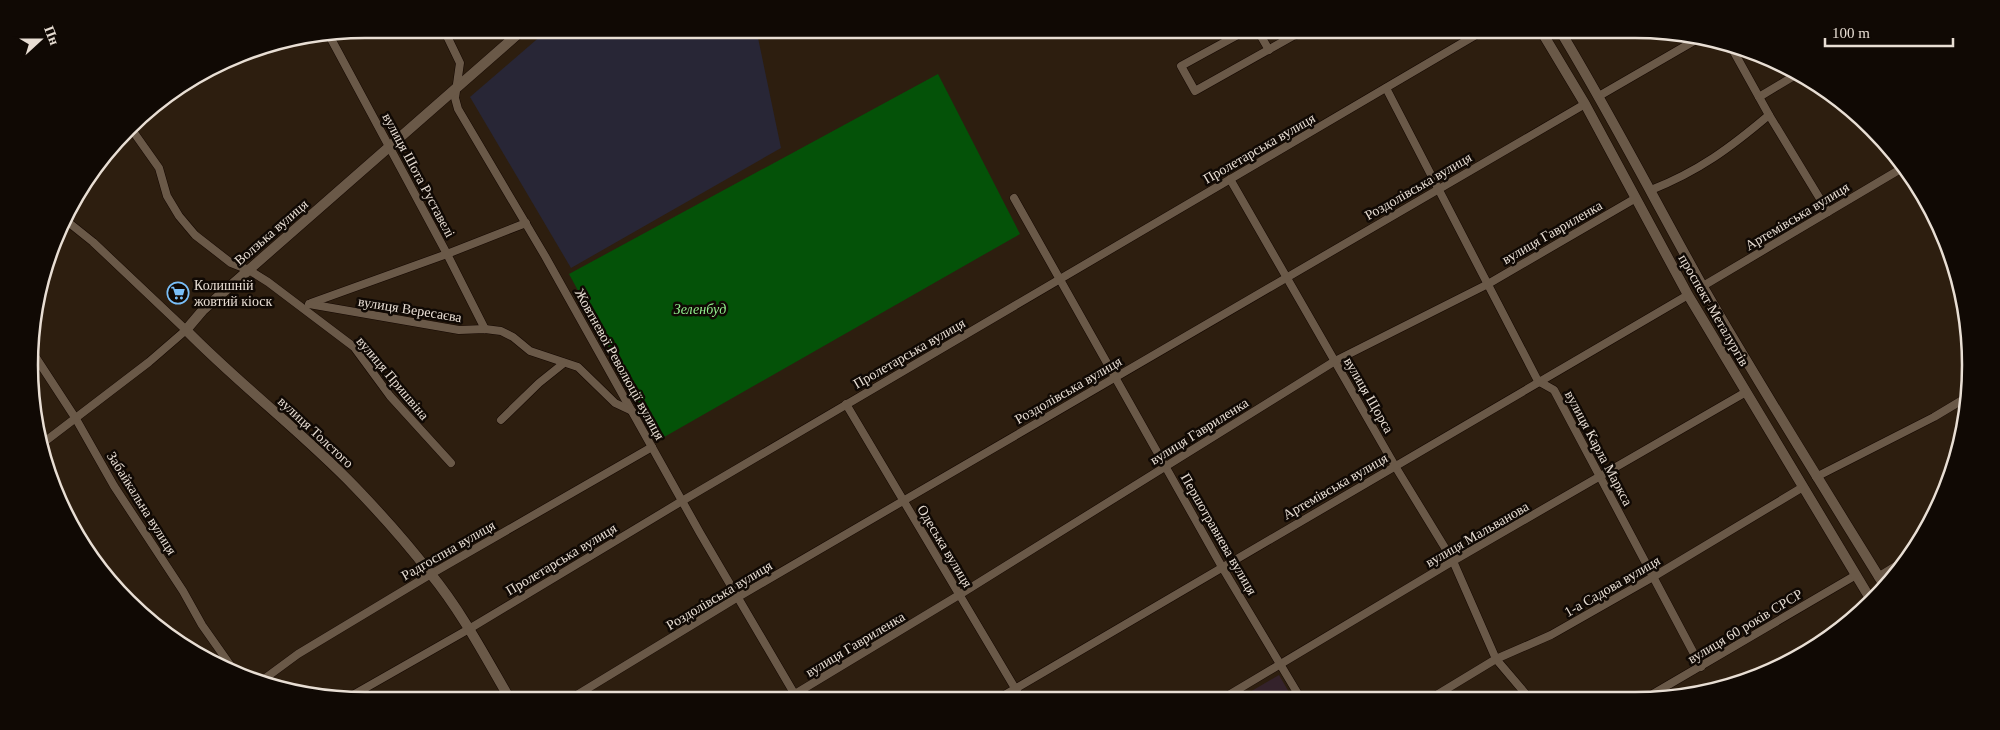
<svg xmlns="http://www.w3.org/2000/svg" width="2000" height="730" font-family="'Times New Roman',serif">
	<rect width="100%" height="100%" fill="#2d1e0f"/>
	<!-- industrial -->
	<path fill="#282636" d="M 757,33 L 781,148 L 571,268 L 470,97 L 543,34 Z"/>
	<!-- medical -->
	<path fill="#34222b" d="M 1279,675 L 1293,699 L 1238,699 Z"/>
	<!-- green -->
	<path fill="#045208" d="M 938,74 L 1020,234 L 659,440 L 569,274 Z"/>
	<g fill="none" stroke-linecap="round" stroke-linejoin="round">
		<!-- minor casing -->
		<g stroke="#140700" stroke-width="9">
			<g id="minor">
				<path d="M 1245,31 L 1181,66 L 1195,91 L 1293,36 L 1313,30"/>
				<path d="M 1258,31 L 1269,50"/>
				<path d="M 446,34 L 460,63 L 455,98 L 458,109 L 545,256 L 700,533 L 798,700"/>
				<path d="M 329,35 L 447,254 L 485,329"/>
				<path d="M 1729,43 L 1769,115 L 1828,212"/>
				<path d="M 1386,88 L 1538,381 L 1554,390 L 1701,667"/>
				<path d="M 1599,96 L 1701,37"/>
				<path d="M 1759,97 L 1799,73"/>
				<path d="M 130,127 L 159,168 L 167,196 L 179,216 L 195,235 L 231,263 L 249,270 L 268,282 L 354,347 L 390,396 L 451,463"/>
				<path d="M 1230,179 L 1395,466 L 1453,561 L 1496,659 L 1530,699"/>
				<path d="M 1651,190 C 1699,171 1730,148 1769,115"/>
				<path d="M 1014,198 L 1222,567 L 1301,699"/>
				<path d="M 1703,286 L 1904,167"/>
				<path d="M 311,303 L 447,254 L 526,223"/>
				<path d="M 309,304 L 459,330 L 485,329 L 501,331 L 513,337 L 530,351 L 578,367 L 615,403 L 632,411"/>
				<path d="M 31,350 L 76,419 L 114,486 L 183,591 L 202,625 L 233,669"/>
				<path d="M 846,404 L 1022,700"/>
				<path d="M 501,420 L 539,383 L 564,363"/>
				<path d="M 39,446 L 149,362 L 186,330 L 93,242 L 63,218"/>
				<path d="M 1816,477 L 1934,417 L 1969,396"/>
				<path d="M 1878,577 L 1904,561"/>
				<path d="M 260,682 L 298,654 L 431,574 L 652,447"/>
				<path d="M 1646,698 L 1856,575"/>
				<path d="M 346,699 L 469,629 L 682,501 L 1486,29"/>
				<path d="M 1222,699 L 1453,561 L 1746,392"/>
				<path d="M 1430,699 L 1496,659 L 1551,635 L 1653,577 L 1803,487"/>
				<path d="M 785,700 L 959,595 L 1335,361 L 1488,284 L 1636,198"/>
				<path d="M 996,700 L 1688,295"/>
				<path d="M 567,701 L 738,597 L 1585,104"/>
			</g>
		</g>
		<!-- tertiary casing -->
		<g stroke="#140700" stroke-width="11">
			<g id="tertiary">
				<path d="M 1540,29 L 1585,104 L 1688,295 L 1871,600"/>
				<path d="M 1559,29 C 1610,113 1655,201 1703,287 C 1761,388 1823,486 1884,585"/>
				<path d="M 511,701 C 486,658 462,612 430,573 C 407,543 381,514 355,487 C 302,432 240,385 186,330 L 203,310 L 518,34"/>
			</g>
		</g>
		<!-- minor -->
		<use href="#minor" stroke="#6a5948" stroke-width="8"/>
		<!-- tertiary -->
		<use href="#tertiary" stroke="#6a5948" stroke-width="10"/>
	</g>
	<!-- icons -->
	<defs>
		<g id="supermarket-ring" transform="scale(1.125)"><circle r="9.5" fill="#100904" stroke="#7abff8" stroke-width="1.5"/><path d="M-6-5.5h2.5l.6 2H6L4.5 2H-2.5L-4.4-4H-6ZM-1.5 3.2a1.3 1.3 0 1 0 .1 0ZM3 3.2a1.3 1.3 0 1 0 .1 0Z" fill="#7abff8"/></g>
	</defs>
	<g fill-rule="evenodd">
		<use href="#supermarket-ring" x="178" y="293"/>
	</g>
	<g text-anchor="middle" stroke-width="5" stroke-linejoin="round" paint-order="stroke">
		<!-- street labels -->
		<g font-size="14" fill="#e8ded4" stroke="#100904">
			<text transform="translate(1259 148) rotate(-30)" y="5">Пролетарська вулиця</text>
			<text transform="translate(419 175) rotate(62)" y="5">вулиця Шота Руставелі</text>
			<text transform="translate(1418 186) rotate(-30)" y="5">Роздолівська вулиця</text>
			<text transform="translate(1797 216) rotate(-31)" y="5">Артемівська вулиця</text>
			<text transform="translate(271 232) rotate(-41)" y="5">Волзька вулиця</text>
			<text transform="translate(1552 232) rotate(-30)" y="5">вулиця Гавриленка</text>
			<text transform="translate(410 309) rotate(9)" y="5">вулиця Вересаєва</text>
			<text transform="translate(1714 310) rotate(60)" y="5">проспект Металургів</text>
			<text transform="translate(909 353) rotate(-30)" y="5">Пролетарська вулиця</text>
			<text transform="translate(620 364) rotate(61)" y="5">Жовтневої Революції вулиця</text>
			<text transform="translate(393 378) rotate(50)" y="5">вулиця Пришвіна</text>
			<text transform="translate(1068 390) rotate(-30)" y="5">Роздолівська вулиця</text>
			<text transform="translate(1369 395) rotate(60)" y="5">вулиця Щорса</text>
			<text transform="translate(1199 431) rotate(-32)" y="5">вулиця Гавриленка</text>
			<text transform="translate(316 432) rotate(43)" y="5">вулиця Толстого</text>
			<text transform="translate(1599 448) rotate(62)" y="5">вулиця Карла Маркса</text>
			<text transform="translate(1335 486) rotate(-30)" y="5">Артемівська вулиця</text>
			<text transform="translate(142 503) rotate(58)" y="5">Забайкальна вулиця</text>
			<text transform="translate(1219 534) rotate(60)" y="5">Першотравнева вулиця</text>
			<text transform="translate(1477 534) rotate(-30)" y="5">вулиця Мальванова</text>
			<text transform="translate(945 546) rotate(59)" y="5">Одеська вулиця</text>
			<text transform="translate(448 550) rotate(-30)" y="5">Радгоспна вулиця</text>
			<text transform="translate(561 559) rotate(-31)" y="5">Пролетарська вулиця</text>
			<text transform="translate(1612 586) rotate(-30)" y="5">1-а Садова вулиця</text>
			<text transform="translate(719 595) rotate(-31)" y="5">Роздолівська вулиця</text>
			<text transform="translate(1745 626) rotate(-31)" y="5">вулиця 60 років СРСР</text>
			<text transform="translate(855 644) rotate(-31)" y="5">вулиця Гавриленка</text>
		</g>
		<!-- poi labels -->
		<g font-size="14" fill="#e8ded4" stroke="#100904" text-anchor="start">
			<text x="194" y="290">Колишній<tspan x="194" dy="16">жовтий кіоск</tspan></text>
		</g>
		<!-- park labels -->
		<g font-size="14" font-style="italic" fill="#94f190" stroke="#100904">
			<text x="700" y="314">Зеленбуд</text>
		</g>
	</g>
	<!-- crop -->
	<path d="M0 0H2000V730H0ZM365 38H1635A327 327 0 0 1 1962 365V365A327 327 0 0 1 1635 692H365A327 327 0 0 1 38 365V365A327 327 0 0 1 365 38Z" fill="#100904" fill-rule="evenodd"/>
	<path fill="none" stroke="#e8ded4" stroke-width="2.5" d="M365 38H1635A327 327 0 0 1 1962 365V365A327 327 0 0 1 1635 692H365A327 327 0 0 1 38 365V365A327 327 0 0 1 365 38Z"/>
	<!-- north arrow -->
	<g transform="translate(40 40) rotate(69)" stroke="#100904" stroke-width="4" paint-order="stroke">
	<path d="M0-4L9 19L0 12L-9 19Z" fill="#e8ded4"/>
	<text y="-8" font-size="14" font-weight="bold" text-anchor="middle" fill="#e8ded4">Пн</text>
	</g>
	<!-- scale -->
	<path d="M1825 38v8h128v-8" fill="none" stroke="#e8ded4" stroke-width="2.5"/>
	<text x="1832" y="38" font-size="15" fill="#e8ded4" stroke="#100904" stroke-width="4" paint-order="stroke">100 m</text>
</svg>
